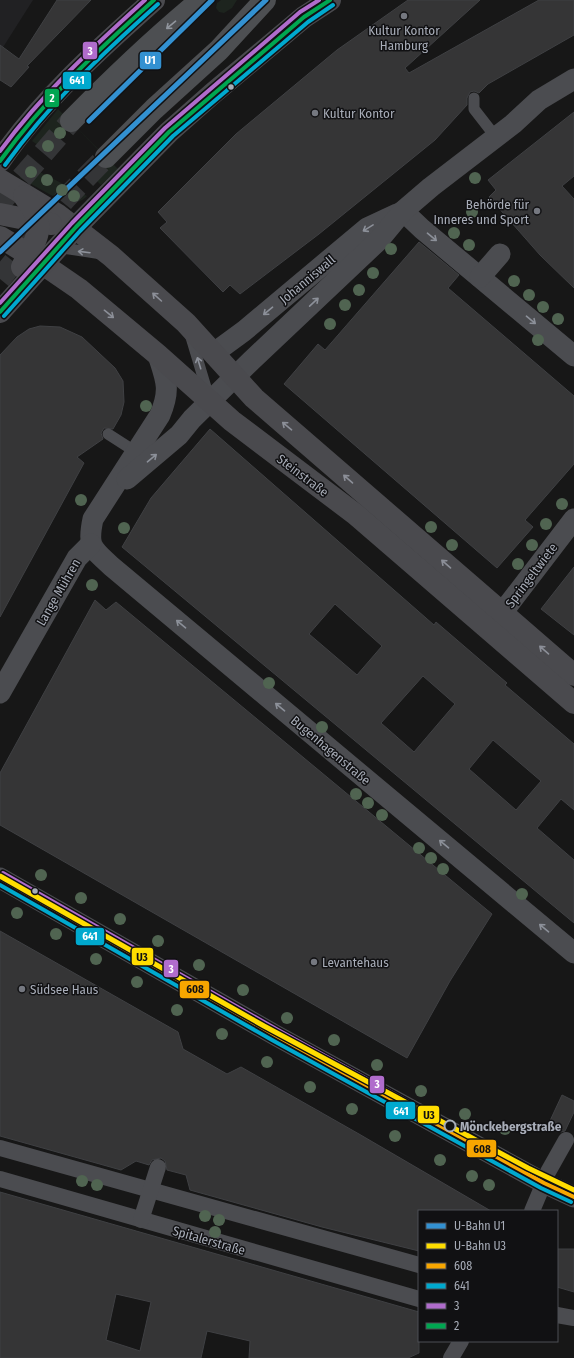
<svg xmlns="http://www.w3.org/2000/svg" width="574" height="1358" font-family="'Fira Sans Condensed',sans-serif">
	<rect width="100%" height="100%" fill="#171717"/>
	<!-- built -->
	<path fill="#212123" d="M 0,0 L 33,0 L 0,52 Z"/>
	<!-- green -->
	<g fill="#1d241e">
		<path d="M 221,0 L 237,0 L 232,8 L 224,13 L 219,12 L 216,8 L 217,3 Z"/>
		<path d="M 58,109 L 118,169 L 101,185 L 89,173 L 105,157 L 70,121 L 44,149 L 32,141 Z"/>
		<path d="M 22,163 L 87,196 C 79,204 71,204 60,200 L 20,178 Z"/>
	</g>
	<!-- building -->
	<g fill="#353536" stroke="#3f4043" fill-rule="evenodd">
		<path d="M 57,0 L 91,0 L 27,66 L 29,67 L 11,87 L 0,80 L 0,45 L 19,59 Z"/>
		<path d="M 408,0 L 480,0 L 405,68 L 409,73 L 539,0 L 574,0 L 574,35 L 488,84 L 479,93 L 474,91 L 470,92 L 467,98 L 467,105 L 435,140 L 319,234 L 240,294 L 230,285 L 223,292 L 160,228 L 167,222 L 158,212 L 236,134 L 337,50 Z"/>
		<path d="M 574,112 L 574,176 L 562,186 L 574,199 L 574,288 L 540,255 L 489,197 L 496,190 L 488,180 Z"/>
		<path d="M 419,242 L 459,275 L 448,288 L 574,396 L 574,464 L 525,520 L 533,527 L 497,568 L 284,384 L 318,344 L 325,350 Z"/>
		<path d="M 40,326 L 60,327 L 82,337 L 115,368 L 123,381 L 124,402 L 121,415 L 113,429 L 104,428 L 101,433 L 103,439 L 77,457 L 84,463 L 0,617 L 0,355 L 17,337 L 29,329 Z"/>
		<path d="M 210,429 L 434,625 L 436,622 L 507,683 L 505,685 L 574,744 L 574,810 L 561,799 L 537,828 L 574,860 L 574,923 L 122,547 L 151,498 ZM 335,604 L 382,646 L 357,675 L 309,634 ZM 423,676 L 455,704 L 414,752 L 381,723 ZM 493,740 L 541,781 L 516,810 L 469,769 Z"/>
		<path d="M 574,567 L 574,635 L 541,609 Z"/>
		<path d="M 95,600 L 106,610 L 116,602 L 492,914 L 450,981 L 407,1058 L 0,825 L 0,773 Z"/>
		<path d="M 0,931 L 178,1032 L 183,1049 L 227,1074 L 241,1067 L 359,1134 L 491,1211 L 419,1211 L 419,1251 L 322,1227 L 190,1190 L 186,1175 L 167,1170 L 165,1161 L 161,1158 L 152,1160 L 149,1165 L 136,1161 L 121,1170 L 0,1136 Z"/>
		<path d="M 562,1095 L 574,1101 L 574,1112 L 565,1131 L 561,1132 L 548,1125 Z"/>
		<path d="M 0,1192 L 419,1312 L 419,1353 L 408,1358 L 249,1358 L 250,1341 L 207,1331 L 201,1358 L 0,1358 ZM 116,1294 L 151,1302 L 140,1351 L 106,1340 Z"/>
		<path d="M 557,1249 L 574,1249 L 574,1292 L 557,1287 Z"/>
	</g>
	<g fill="none" stroke-linecap="round" stroke-linejoin="round">
		<!-- primary-tunnel -->
		<g stroke="#343537" stroke-width="22" stroke-dasharray="22 11" stroke-linecap="butt">
			<path d="M 0,203 L 71,121"/>
			<path d="M 0,279 L 65,199 L 106,157"/>
		</g>
		<!-- service -->
		<g stroke="#4b4c50" stroke-width="11">
			<path d="M 474,98 L 474,109 L 495,136"/>
			<path d="M 56,247 L 102,254"/>
			<path d="M 190,334 L 208,394"/>
			<path d="M 108,434 L 136,452"/>
		</g>
		<!-- pedestrian -->
		<g stroke="#4b4c50" stroke-width="16">
			<path d="M 0,1148 L 419,1265"/>
			<path d="M 548,1172 L 566,1140"/>
			<path d="M 0,1179 L 419,1299"/>
			<path d="M 532,1211 L 540,1192"/>
			<path d="M 141,1220 L 158,1167"/>
			<path d="M 557,1315 L 574,1318"/>
			<path d="M 451,1358 L 461,1341"/>
		</g>
		<!-- minor -->
		<g stroke="#4b4c50" stroke-width="21">
			<path d="M 403,211 L 422,229 L 574,356"/>
			<path d="M 480,277 L 500,254"/>
			<path d="M 214,353 L 244,331 L 367,228 L 397,214"/>
			<path d="M 158,355 C 166,380 171,389 160,415 L 93,519 C 87,547 92,548 111,566 L 574,953"/>
			<path d="M 127,479 L 179,435 L 192,419 L 251,361 L 379,240 L 403,211 L 431,187 L 513,124 L 539,100 L 574,79"/>
			<path d="M 502,613 L 574,519"/>
			<path d="M 0,693 L 77,558 L 91,544"/>
			<path d="M 0,878 L 275,1035 L 544,1183 L 574,1197"/>
		</g>
		<!-- secondary -->
		<g stroke="#4a4a4e" stroke-width="22">
			<path d="M 0,161 C 42,100 99,49 154,0"/>
			<path d="M 0,180 L 58,215 L 111,256 L 186,323 L 254,398 L 574,675"/>
			<path d="M 0,214 L 51,224"/>
			<path d="M 0,237 L 28,254 L 79,289 L 158,355 L 232,421 L 355,514 L 574,703"/>
			<path d="M 22,267 C 38,234 48,229 24,196"/>
			<path d="M 0,312 L 76,227 L 169,132 L 212,94 L 304,17 L 330,0"/>
		</g>
		<!-- primary -->
		<g stroke="#4d4f52" stroke-width="22">
			<path d="M 71,121 C 113,78 155,38 201,0"/>
			<path d="M 106,157 L 154,109 L 219,50 L 265,0"/>
		</g>
		<!-- bus-1 casing -->
		<g stroke="#111113" stroke-width="7">
			<path id="bus-1" d="M 0,878 L 275,1035 L 544,1183 L 574,1197"/>
		</g>
		<!-- bus-2 casing -->
		<g stroke="#111113" stroke-width="7">
			<g id="bus-2">
				<path d="M 5,165 C 49,104 102,54 158,4"/>
				<path d="M 4,316 L 80,231 L 173,136 L 308,22 L 333,5"/>
				<path d="M 0,885 L 272,1040 L 541,1188 L 571,1202"/>
			</g>
		</g>
		<!-- bus-3 casing -->
		<g stroke="#111113" stroke-width="7">
			<g id="bus-3">
				<path d="M 0,151 C 42,94 93,47 145,0"/>
				<path d="M 0,303 L 72,223 L 165,128 L 300,12 L 319,0"/>
				<path d="M 3,873 L 278,1030 L 547,1178 L 574,1190"/>
			</g>
		</g>
		<!-- bus-4 casing -->
		<g stroke="#111113" stroke-width="7">
			<g id="bus-4">
				<path d="M 0,161 C 44,100 98,50 154,0"/>
				<path d="M 0,312 L 76,227 L 169,132 L 304,17 L 330,0"/>
			</g>
		</g>
		<!-- bus-1 -->
		<use href="#bus-1" stroke="#f7a600" stroke-width="4"/>
		<!-- bus-2 -->
		<use href="#bus-2" stroke="#00a9ce" stroke-width="4"/>
		<!-- bus-3 -->
		<use href="#bus-3" stroke="#b06ccc" stroke-width="4"/>
		<!-- bus-4 -->
		<use href="#bus-4" stroke="#00a651" stroke-width="4"/>
		<!-- metro-1 casing -->
		<g stroke="#111113" stroke-width="8">
			<g id="metro-1">
				<path d="M 89,121 L 212,0"/>
				<path d="M 0,252 L 266,0"/>
			</g>
		</g>
		<!-- metro-2 casing -->
		<g stroke="#111113" stroke-width="8">
			<path id="metro-2" d="M 0,876 L 264,1026 L 528,1168 L 574,1190"/>
		</g>
		<!-- metro-1 -->
		<use href="#metro-1" stroke="#3391d1" stroke-width="5"/>
		<!-- metro-2 -->
		<use href="#metro-2" stroke="#fd0" stroke-width="5"/>
	</g>
	<!-- trees -->
	<g fill="#506451">
		<circle cx="60" cy="133" r="6"/>
		<circle cx="48" cy="146" r="6"/>
		<circle cx="31" cy="172" r="6"/>
		<circle cx="475" cy="178" r="6"/>
		<circle cx="47" cy="180" r="6"/>
		<circle cx="62" cy="190" r="6"/>
		<circle cx="74" cy="196" r="6"/>
		<circle cx="472" cy="212" r="6"/>
		<circle cx="454" cy="233" r="6"/>
		<circle cx="469" cy="245" r="6"/>
		<circle cx="391" cy="249" r="6"/>
		<circle cx="373" cy="273" r="6"/>
		<circle cx="514" cy="281" r="6"/>
		<circle cx="359" cy="290" r="6"/>
		<circle cx="529" cy="295" r="6"/>
		<circle cx="345" cy="305" r="6"/>
		<circle cx="543" cy="307" r="6"/>
		<circle cx="558" cy="319" r="6"/>
		<circle cx="330" cy="324" r="6"/>
		<circle cx="538" cy="340" r="6"/>
		<circle cx="146" cy="406" r="6"/>
		<circle cx="81" cy="500" r="6"/>
		<circle cx="562" cy="504" r="6"/>
		<circle cx="546" cy="524" r="6"/>
		<circle cx="431" cy="527" r="6"/>
		<circle cx="124" cy="528" r="6"/>
		<circle cx="452" cy="545" r="6"/>
		<circle cx="532" cy="545" r="6"/>
		<circle cx="518" cy="564" r="6"/>
		<circle cx="92" cy="585" r="6"/>
		<circle cx="269" cy="683" r="6"/>
		<circle cx="322" cy="727" r="6"/>
		<circle cx="356" cy="794" r="6"/>
		<circle cx="368" cy="803" r="6"/>
		<circle cx="382" cy="815" r="6"/>
		<circle cx="419" cy="848" r="6"/>
		<circle cx="431" cy="858" r="6"/>
		<circle cx="443" cy="869" r="6"/>
		<circle cx="41" cy="875" r="6"/>
		<circle cx="522" cy="894" r="6"/>
		<circle cx="81" cy="898" r="6"/>
		<circle cx="17" cy="913" r="6"/>
		<circle cx="120" cy="919" r="6"/>
		<circle cx="56" cy="934" r="6"/>
		<circle cx="158" cy="941" r="6"/>
		<circle cx="96" cy="959" r="6"/>
		<circle cx="199" cy="965" r="6"/>
		<circle cx="137" cy="982" r="6"/>
		<circle cx="243" cy="990" r="6"/>
		<circle cx="177" cy="1010" r="6"/>
		<circle cx="287" cy="1018" r="6"/>
		<circle cx="222" cy="1034" r="6"/>
		<circle cx="334" cy="1040" r="6"/>
		<circle cx="267" cy="1062" r="6"/>
		<circle cx="377" cy="1065" r="6"/>
		<circle cx="310" cy="1087" r="6"/>
		<circle cx="421" cy="1091" r="6"/>
		<circle cx="352" cy="1109" r="6"/>
		<circle cx="465" cy="1114" r="6"/>
		<circle cx="505" cy="1129" r="6"/>
		<circle cx="395" cy="1136" r="6"/>
		<circle cx="440" cy="1160" r="6"/>
		<circle cx="472" cy="1176" r="6"/>
		<circle cx="82" cy="1181" r="6"/>
		<circle cx="97" cy="1185" r="6"/>
		<circle cx="489" cy="1185" r="6"/>
		<circle cx="205" cy="1216" r="6"/>
		<circle cx="219" cy="1220" r="6"/>
		<circle cx="215" cy="1232" r="6"/>
	</g>
	<!-- one-way arrows -->
	<defs><path id="oneway-shaft" d="M-6 0H5M1.5-3L5.5 0L1.5 3" fill="none" stroke-width="1.6" stroke-linecap="round" stroke-linejoin="round"/></defs>
	<use stroke="#91969e" href="#oneway-shaft" transform="translate(171 25) rotate(140)"/>
	<g stroke="#8c9099">
		<use href="#oneway-shaft" transform="translate(368 228) rotate(148)"/>
		<use href="#oneway-shaft" transform="translate(432 237) rotate(40)"/>
		<use href="#oneway-shaft" transform="translate(84 252) rotate(-173)"/>
		<use href="#oneway-shaft" transform="translate(314 302) rotate(-43)"/>
		<use href="#oneway-shaft" transform="translate(268 311) rotate(140)"/>
		<use href="#oneway-shaft" transform="translate(531 320) rotate(40)"/>
		<use href="#oneway-shaft" transform="translate(199 363) rotate(-107)"/>
		<use href="#oneway-shaft" transform="translate(152 458) rotate(-40)"/>
		<use href="#oneway-shaft" transform="translate(181 624) rotate(-140)"/>
		<use href="#oneway-shaft" transform="translate(280 707) rotate(-140)"/>
		<use href="#oneway-shaft" transform="translate(444 844) rotate(-140)"/>
		<use href="#oneway-shaft" transform="translate(544 928) rotate(-140)"/>
	</g>
	<g stroke="#8c8f98">
		<use href="#oneway-shaft" transform="translate(157 297) rotate(-138)"/>
		<use href="#oneway-shaft" transform="translate(109 314) rotate(39)"/>
		<use href="#oneway-shaft" transform="translate(287 426) rotate(-140)"/>
		<use href="#oneway-shaft" transform="translate(348 479) rotate(-139)"/>
		<use href="#oneway-shaft" transform="translate(446 564) rotate(-139)"/>
		<use href="#oneway-shaft" transform="translate(544 650) rotate(-139)"/>
	</g>
	<!-- markers -->
	<g fill="#757880" stroke="#111113" stroke-width="1.5">
		<circle cx="404" cy="16" r="4"/>
		<circle cx="315" cy="113" r="4"/>
		<circle cx="537" cy="211" r="4"/>
		<circle cx="314" cy="962" r="4"/>
		<circle cx="22" cy="989" r="4"/>
	</g>
	<g fill="#a8adb8" stroke="#111113" stroke-width="1.5">
		<circle cx="231" cy="87" r="3.5"/>
		<circle cx="35" cy="891" r="3.5"/>
	</g>
	<circle fill="#111113" stroke="#a8adb8" stroke-width="2" cx="450" cy="1126" r="5.5"/>
	<g text-anchor="middle" stroke-width="3" stroke-linejoin="round" paint-order="stroke">
		<!-- poi labels -->
		<g font-size="13" fill="#a8adb8" stroke="#111113" text-anchor="start">
			<text x="404" y="35" text-anchor="middle">Kultur Kontor<tspan x="404" dy="15">Hamburg</tspan></text>
			<text x="323" y="118">Kultur Kontor</text>
			<text x="529" y="209" text-anchor="end">Behörde für<tspan x="529" dy="15">Inneres und Sport</tspan></text>
			<text x="322" y="967">Levantehaus</text>
			<text x="30" y="994">Südsee Haus</text>
		</g>
		<!-- street labels -->
		<g font-size="13" fill="#a8adb8" stroke="#111113">
			<text transform="translate(307 279) rotate(-40)" y="5">Johanniswall</text>
			<text transform="translate(303 475) rotate(37)" y="5">Steinstraße</text>
			<text transform="translate(531 575) rotate(-53)" y="5">Springeltwiete</text>
			<text transform="translate(58 592) rotate(-60)" y="5">Lange Mühren</text>
			<text transform="translate(331 750) rotate(40)" y="5">Bugenhagenstraße</text>
			<text transform="translate(209 1240) rotate(16)" y="5">Spitalerstraße</text>
		</g>
		<!-- stop labels -->
		<g font-size="13" font-weight="bold" fill="#a8adb8" stroke="#111113" text-anchor="start">
			<text x="460" y="1131">Mönckebergstraße</text>
		</g>
	</g>
	<g stroke="#111113" stroke-width="1.5">
		<rect x="82" y="41" width="16" height="19" rx="4" fill="#b06ccc"/>
		<rect x="139" y="51" width="23" height="19" rx="4" fill="#3391d1"/>
		<rect x="62" y="71" width="30" height="19" rx="4" fill="#00a9ce"/>
		<rect x="44" y="88" width="16" height="20" rx="4" fill="#00a651"/>
		<rect x="75" y="927" width="30" height="19" rx="4" fill="#00a9ce"/>
		<rect x="131" y="947" width="23" height="19" rx="4" fill="#fd0"/>
		<rect x="163" y="959" width="16" height="19" rx="4" fill="#b06ccc"/>
		<rect x="179" y="980" width="31" height="19" rx="4" fill="#f7a600"/>
		<rect x="369" y="1075" width="16" height="19" rx="4" fill="#b06ccc"/>
		<rect x="385" y="1101" width="31" height="19" rx="4" fill="#00a9ce"/>
		<rect x="417" y="1105" width="23" height="19" rx="4" fill="#fd0"/>
		<rect x="466" y="1139" width="31" height="19" rx="4" fill="#f7a600"/>
	</g>
	<g font-size="11" text-anchor="middle" font-weight="bold" fill="#fff">
		<text x="90" y="55">3</text>
		<text x="150" y="64">U1</text>
		<text x="77" y="84">641</text>
		<text x="52" y="102">2</text>
		<text x="90" y="940">641</text>
		<text x="171" y="973">3</text>
		<text x="377" y="1088">3</text>
		<text x="401" y="1115">641</text>
	</g>
	<g font-size="11" text-anchor="middle" font-weight="bold" fill="#111">
		<text x="142" y="961">U3</text>
		<text x="195" y="993">608</text>
		<text x="429" y="1119">U3</text>
		<text x="482" y="1153">608</text>
	</g>
	<!-- legend -->
	<rect x="418" y="1210" width="140" height="132" fill="#111113" stroke="#4d4f55"/>
	<rect x="426" y="1223" width="20" height="6" fill="#3391d1" stroke="#4d4f55"/>
	<text x="454" y="1230" font-size="12" fill="#a8adb8">U-Bahn U1</text>
	<rect x="426" y="1243" width="20" height="6" fill="#ffdd00" stroke="#4d4f55"/>
	<text x="454" y="1250" font-size="12" fill="#a8adb8">U-Bahn U3</text>
	<rect x="426" y="1263" width="20" height="6" fill="#f7a600" stroke="#4d4f55"/>
	<text x="454" y="1270" font-size="12" fill="#a8adb8">608</text>
	<rect x="426" y="1283" width="20" height="6" fill="#00a9ce" stroke="#4d4f55"/>
	<text x="454" y="1290" font-size="12" fill="#a8adb8">641</text>
	<rect x="426" y="1303" width="20" height="6" fill="#b06ccc" stroke="#4d4f55"/>
	<text x="454" y="1310" font-size="12" fill="#a8adb8">3</text>
	<rect x="426" y="1323" width="20" height="6" fill="#00a651" stroke="#4d4f55"/>
	<text x="454" y="1330" font-size="12" fill="#a8adb8">2</text>
</svg>
